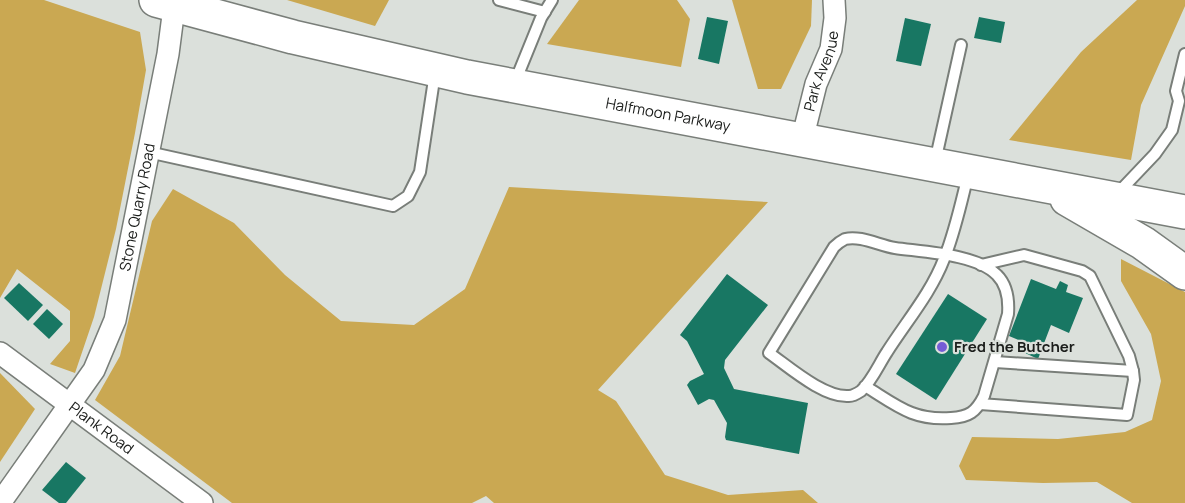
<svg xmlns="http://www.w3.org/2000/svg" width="1185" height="503" font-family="Manrope,sans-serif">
	<rect width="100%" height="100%" fill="#dbe0db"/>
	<!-- forest -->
	<g fill="#caa852">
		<path d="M 0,0 L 44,0 L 140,32 L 146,70 L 135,133 L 116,229 L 94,317 L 75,373 L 50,364 L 70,341 L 70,311 L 17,269 L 0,298 Z"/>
		<path d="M 287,0 L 389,0 L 375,26 Z"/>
		<path d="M 579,0 L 677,0 L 690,19 L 681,67 L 547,44 Z"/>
		<path d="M 732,0 L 812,0 L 811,26 L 781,89 L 758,89 Z"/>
		<path d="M 1137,0 L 1185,0 L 1185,6 L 1141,105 L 1131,160 L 1009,140 L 1081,52 Z"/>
		<path d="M 509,187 L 768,202 L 598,390 L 616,401 L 665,475 L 728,495 L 803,490 L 818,503 L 494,503 L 486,496 L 472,503 L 232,503 L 95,400 L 120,356 L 152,221 L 173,189 L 234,223 L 285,275 L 341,321 L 414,325 L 465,289 Z"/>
		<path d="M 1121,259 L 1185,292 L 1185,503 L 1132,503 L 1097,482 L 1043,483 L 966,480 L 959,466 L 972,437 L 1058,439 L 1125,432 L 1152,420 L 1161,381 L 1151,334 L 1121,281 Z"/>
		<path d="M 0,373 L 35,409 L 0,462 Z"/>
	</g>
	<!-- building -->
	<g fill="#187763">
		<path d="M 707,17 L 728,21 L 719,64 L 698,59 Z"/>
		<path d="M 979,17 L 1005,22 L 1001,43 L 974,38 Z"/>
		<path d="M 905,18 L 931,24 L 921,66 L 896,61 Z"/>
		<path d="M 727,274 L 768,305 L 725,360 L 724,368 L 734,389 L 808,403 L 799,454 L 726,440 L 725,437 L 727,423 L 714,400 L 709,399 L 698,405 L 687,385 L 690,381 L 704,374 L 687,341 L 680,335 Z"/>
		<path d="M 1031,279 L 1056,289 L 1060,281 L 1068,285 L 1066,292 L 1083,298 L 1069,333 L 1051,325 L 1038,359 L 1025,353 L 1028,344 L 1009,336 Z"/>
		<path d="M 19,283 L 43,305 L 28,321 L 4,298 Z"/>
		<path d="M 948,294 L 987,319 L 936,400 L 896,374 Z"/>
		<path d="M 47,309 L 63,324 L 49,339 L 33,324 Z"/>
		<path d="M 66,462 L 86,478 L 66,503 L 59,503 L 42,490 Z"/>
	</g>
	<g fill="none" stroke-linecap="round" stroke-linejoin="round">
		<!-- lane casing -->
		<g stroke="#797e79" stroke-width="14">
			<g id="lane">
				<path d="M 499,0 L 545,12"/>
				<path d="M 515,82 L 541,18 L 552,0"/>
				<path d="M 148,152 L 393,206 L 408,196 L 420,172 L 435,73"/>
				<path d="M 935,162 L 961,45"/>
				<path d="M 1117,194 L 1155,154 L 1172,130 L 1179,101 L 1176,91 L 1185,54"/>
				<path d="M 995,362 L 1133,371"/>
				<path d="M 865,386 C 896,405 913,421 951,418 C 969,417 976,412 984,396 L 1008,314 C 1009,300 1007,285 997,275 C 977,254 923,252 895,248 C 880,246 861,235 845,239 C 841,241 837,244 834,247 L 769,353 C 789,367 824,398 849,396 C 853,396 858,393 861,391 C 872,381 879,364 887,352 C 906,322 931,293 944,259 C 955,232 961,203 968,175"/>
				<path d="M 980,404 L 1127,415 L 1134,380 L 1133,371 L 1129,356 L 1090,276 L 1082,271 L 1024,255 L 981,265"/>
			</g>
		</g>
		<!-- street casing -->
		<g stroke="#797e79" stroke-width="24">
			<g id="street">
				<path id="s1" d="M 802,140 L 816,84 L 831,49 L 835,18 L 834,0"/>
				<path id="s2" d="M 0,353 L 202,503"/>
				<path id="s3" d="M 0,503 L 94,370 L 115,320 L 168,54 L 175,0"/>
			</g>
		</g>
		<!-- primary casing -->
		<g stroke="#797e79" stroke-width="36">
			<g id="primary">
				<path id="s4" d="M 156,0 L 293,37 L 467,77 L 1185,212"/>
				<path d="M 1067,199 L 1143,243 L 1185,273"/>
			</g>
		</g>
		<!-- lane -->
		<use href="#lane" stroke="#fff" stroke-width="10"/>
		<!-- street -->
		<use href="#street" stroke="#fff" stroke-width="21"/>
		<!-- primary -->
		<use href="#primary" stroke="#fff" stroke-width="33"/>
	</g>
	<!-- markers -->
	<circle fill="#755cd6" stroke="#dbe0db" stroke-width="2" cx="942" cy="347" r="6"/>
	<g text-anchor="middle" stroke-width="4.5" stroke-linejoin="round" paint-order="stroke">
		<!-- street labels -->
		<g font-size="15" fill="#1b1d1b" stroke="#dbe0db">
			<text dy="5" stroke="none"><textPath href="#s1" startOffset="72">Park Avenue</textPath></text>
			<text dy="5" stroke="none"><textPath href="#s4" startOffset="525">Halfmoon Parkway</textPath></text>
			<text dy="5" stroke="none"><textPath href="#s3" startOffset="332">Stone Quarry Road</textPath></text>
			<text dy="5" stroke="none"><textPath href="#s2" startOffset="126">Plank Road</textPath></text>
		</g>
		<!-- poi labels -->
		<g font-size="15" font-weight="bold" fill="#1b1d1b" stroke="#dbe0db" text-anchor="start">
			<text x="954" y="352">Fred the Butcher</text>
		</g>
	</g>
</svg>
